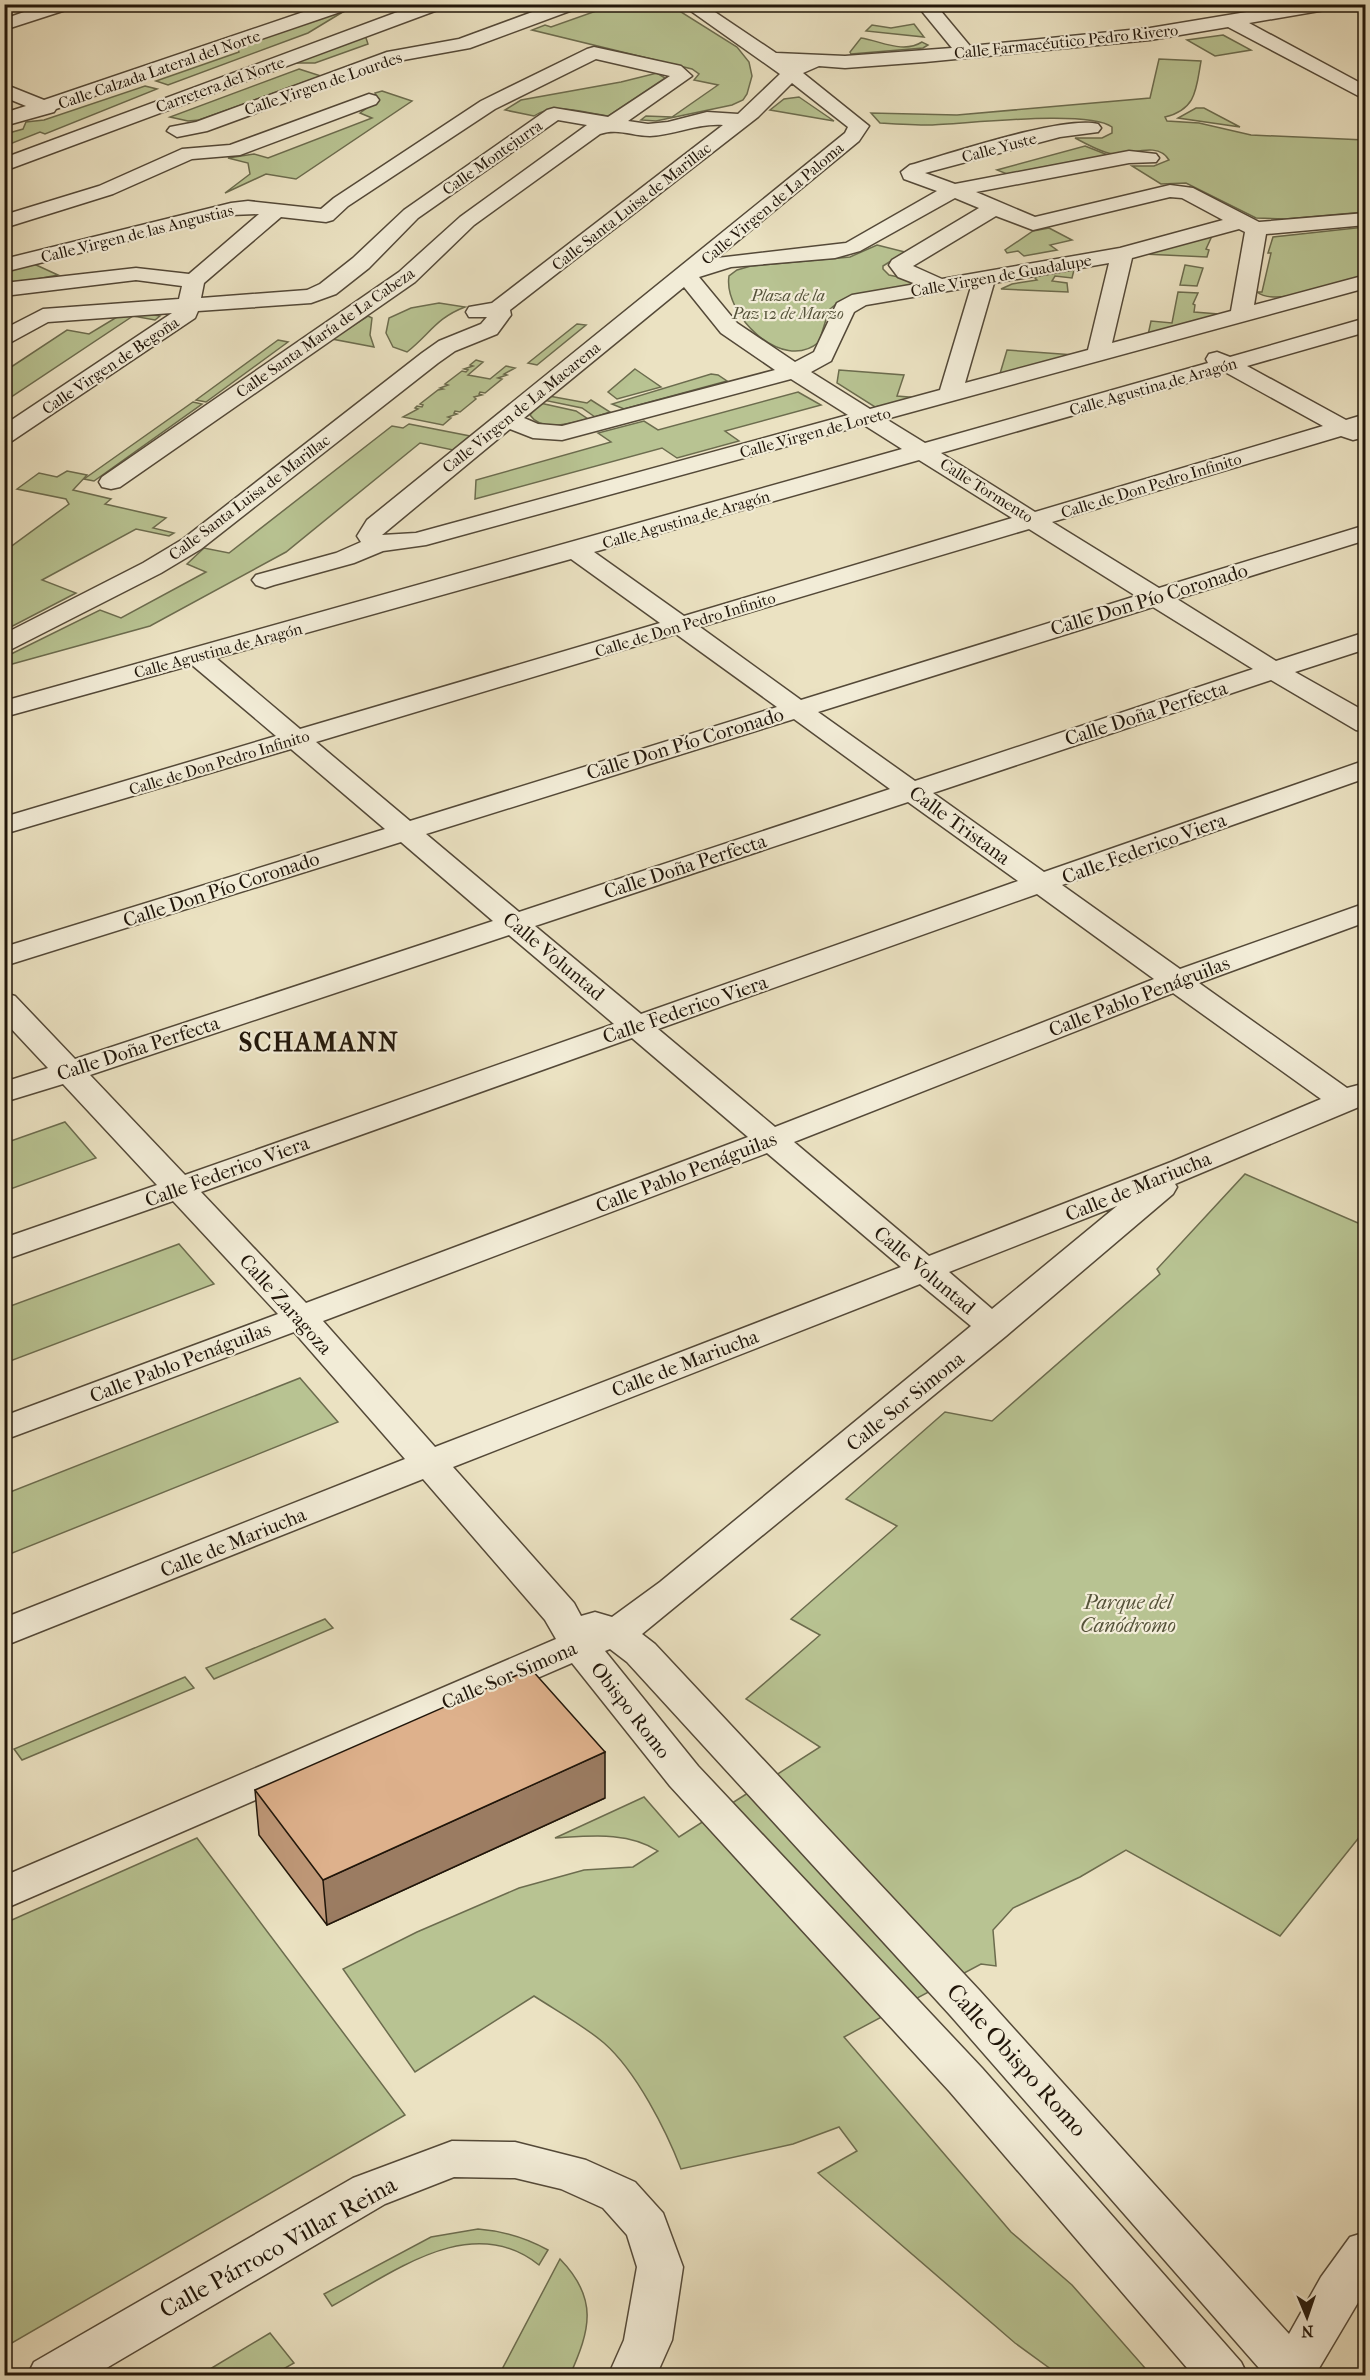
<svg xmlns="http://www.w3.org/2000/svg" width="1370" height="2380" font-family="'IM FELL French Canon',serif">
	<rect width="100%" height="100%" fill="#ebe2c2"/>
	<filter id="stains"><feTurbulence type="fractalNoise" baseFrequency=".00333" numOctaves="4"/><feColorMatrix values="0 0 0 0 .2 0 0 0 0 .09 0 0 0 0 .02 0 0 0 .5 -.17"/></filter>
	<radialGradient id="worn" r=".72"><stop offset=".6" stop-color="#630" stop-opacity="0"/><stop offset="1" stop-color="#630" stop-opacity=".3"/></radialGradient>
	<!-- green -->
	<g fill="#b8c392" stroke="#6c6c4e" stroke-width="1.5">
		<path d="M 613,5 L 670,5 L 737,47 L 749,62 L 752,76 L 747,94 L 743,100 L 732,105 L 656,121 L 641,120 L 646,116 L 672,117 L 718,85 L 694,80 L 699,74 L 692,69 L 532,30 L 545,25 L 551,27 Z"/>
		<path d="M 346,10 L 308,33 L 168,85 L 156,81 L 239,52 L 237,46 Z"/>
		<path d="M 914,24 L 924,37 L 866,31 L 872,25 L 891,28 Z"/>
		<path d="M 365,35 L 368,44 L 315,63 L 285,63 Z"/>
		<path d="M 1223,35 L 1251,50 L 1215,56 L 1187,40 Z"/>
		<path d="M 861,38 C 881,41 903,54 922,42 L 928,45 L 923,48 L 851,54 L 850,52 Z"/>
		<path d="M 1159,59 L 1201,61 C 1196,89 1197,109 1165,117 L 1167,121 L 1199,123 L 1251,135 L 1365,140 L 1365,212 L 1285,219 L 1256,218 L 1186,183 L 1161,184 L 1132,166 L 1154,166 L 1169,160 C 1158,141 1131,155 1115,154 C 1103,154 1085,143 1075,138 L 1102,138 L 1112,133 L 1112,127 C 1088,109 966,124 930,125 C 914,125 897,124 880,123 L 871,113 L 957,115 L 1150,98 Z"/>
		<path d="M 299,69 L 321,76 L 199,120 L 188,121 L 170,117 Z"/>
		<path d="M 657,73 L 665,78 L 608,116 C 584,113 555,102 534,116 L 505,110 L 521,100 L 621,82 Z"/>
		<path d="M 145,86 L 157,89 L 45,134 L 40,132 L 5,146 L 5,134 L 23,129 L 26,122 L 44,120 Z"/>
		<path d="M 382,91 L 412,101 L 296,179 L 266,174 L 225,193 L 250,174 L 248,163 L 228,158 L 254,154 L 268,158 L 372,118 L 360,113 L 378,100 L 375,93 Z"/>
		<path d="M 799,97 L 834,121 L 770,110 L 784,99 Z"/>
		<path d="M 1196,108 L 1204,108 L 1240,127 L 1178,118 Z"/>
		<path d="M 1085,146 L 1108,155 L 1007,174 L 997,170 Z"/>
		<path d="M 1365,227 L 1365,234 L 1362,235 L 1365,237 L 1365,275 C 1341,282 1277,308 1257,292 L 1262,292 L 1271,253 L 1268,253 L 1273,237 Z"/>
		<path d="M 1049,228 L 1072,240 L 1050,245 L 1057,250 L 1024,256 L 1018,251 L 1007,253 L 1005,250 L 1033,231 Z"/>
		<path d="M 1212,236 L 1206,249 L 1209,250 L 1207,257 L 1143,254 Z"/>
		<path d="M 877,245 L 905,252 L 883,266 L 883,269 L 889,275 L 913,280 L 913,285 L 840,301 L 829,310 L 819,342 C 782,374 723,314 729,276 L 737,270 L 751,266 L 850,257 Z"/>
		<path d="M 34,264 L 58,275 L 5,285 L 5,271 Z"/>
		<path d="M 1185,265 L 1203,268 L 1197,286 L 1180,285 Z"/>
		<path d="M 1074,270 L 1072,278 L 1055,276 L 1052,281 L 1067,283 L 1068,292 L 1001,289 L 1012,284 L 1037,280 L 1034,277 Z"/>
		<path d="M 1178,292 L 1198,293 L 1193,304 L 1195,305 L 1194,312 L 1219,314 L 1148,335 L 1151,321 L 1172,323 Z"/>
		<path d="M 439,303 L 465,307 C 436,318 430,334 407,352 L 393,347 L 386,333 L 389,318 L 411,308 Z"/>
		<path d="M 149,314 L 160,316 L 155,320 L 133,316 L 5,401 L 5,371 L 67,330 L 89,334 L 117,317 Z"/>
		<path d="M 368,316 L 372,318 L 370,335 L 374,347 L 332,339 Z"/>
		<path d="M 577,324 L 586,325 L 537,365 L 528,363 Z"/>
		<path d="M 278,340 L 288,342 L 206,402 L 196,400 Z"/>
		<path d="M 1007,350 L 1075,355 L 999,377 Z"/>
		<path d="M 476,360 L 483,362 L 468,375 L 490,379 L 506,366 L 515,368 L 504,374 L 507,375 L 498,378 L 502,379 L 485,393 L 480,392 L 479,394 L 482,395 L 474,397 L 476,399 L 460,412 L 455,411 L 454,413 L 457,414 L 448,417 L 451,418 L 443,425 L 403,417 L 418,409 L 415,408 L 417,406 L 422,407 L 423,405 L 420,404 L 438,390 L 443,389 L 440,388 L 448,385 L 445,384 L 462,371 L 466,372 L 468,370 L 464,369 L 473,366 L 470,365 Z"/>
		<path d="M 635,369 L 661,387 L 617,399 L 608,392 Z"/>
		<path d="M 839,370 L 904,375 L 897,396 L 921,398 L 875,407 L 837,383 Z"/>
		<path d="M 711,374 L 718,375 L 727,381 L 624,409 L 612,404 Z"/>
		<path d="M 798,392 L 821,405 L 725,431 L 739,441 L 677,458 L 662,448 L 475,499 L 476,480 L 611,442 L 598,433 L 644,421 L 658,430 Z"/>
		<path d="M 549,396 L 587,403 L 591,400 L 610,412 L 595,417 L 582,408 L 543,400 Z"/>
		<path d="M 193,402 L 202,404 L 94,481 L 84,479 Z"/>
		<path d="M 540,403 L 576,411 L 588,419 C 571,423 542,433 530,415 Z"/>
		<path d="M 409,424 L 470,436 L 453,450 L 420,443 L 286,552 L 150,626 L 5,666 L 5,657 L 100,610 L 121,618 L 206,572 L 187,564 L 204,548 L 229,553 L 392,426 L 403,428 Z"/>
		<path d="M 67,471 L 87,475 L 73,490 L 111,499 L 105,504 L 166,518 L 153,528 L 174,533 L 169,536 L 136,529 L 42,580 L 76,593 L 5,630 L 5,551 L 69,504 L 66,499 L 17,489 L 39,473 L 57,477 Z"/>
		<path d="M 65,1122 L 96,1158 L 5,1191 L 5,1143 Z"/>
		<path d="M 1245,1174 L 1365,1226 L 1365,1830 L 1280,1936 L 1126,1850 L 1080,1877 L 1013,1908 L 993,1930 L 996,1966 L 981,1964 L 844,2037 L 1011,2232 L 1072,2285 L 1145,2368 L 1146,2375 L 1059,2375 L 1015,2343 L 818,2173 L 857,2151 L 839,2127 L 793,2144 L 681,2169 C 666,2130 636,2071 604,2043 C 583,2025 557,2011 534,1996 L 415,2072 L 343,1969 L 417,1932 L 519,1888 L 584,1870 L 633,1867 L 658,1851 C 628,1831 589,1836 555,1838 L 644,1797 L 679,1837 L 820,1747 L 746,1699 L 820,1635 L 791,1619 L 897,1526 L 846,1499 L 945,1412 L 992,1421 L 1160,1274 L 1157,1269 Z"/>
		<path d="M 179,1244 L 214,1284 L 5,1363 L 5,1308 Z"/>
		<path d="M 300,1378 L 338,1422 L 5,1556 L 5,1494 Z"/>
		<path d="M 325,1619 L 333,1628 L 214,1679 L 206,1668 Z"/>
		<path d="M 185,1677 L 194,1688 L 22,1760 L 14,1749 Z"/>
		<path d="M 197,1838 L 405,2115 L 5,2347 L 5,1923 Z"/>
		<path d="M 478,2229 C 504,2231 525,2237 548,2250 L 539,2265 C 472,2211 394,2272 332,2306 L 324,2294 L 431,2237 Z"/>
		<path d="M 560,2259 C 599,2299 590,2330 570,2375 L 499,2375 Z"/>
		<path d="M 270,2333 L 294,2363 L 273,2375 L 208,2376 L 205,2372 Z"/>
	</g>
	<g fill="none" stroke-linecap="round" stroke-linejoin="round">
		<!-- minor casing -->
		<g stroke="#544938" stroke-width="3">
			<g id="minor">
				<path d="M 47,4 L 75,4 L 72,8 L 4,30 L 4,19 Z"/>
				<path d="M 327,4 L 355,4 L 352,8 L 56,109 L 54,112 L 4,126 L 4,113 L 26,106 L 4,97 L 4,84 L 44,100 Z"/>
				<path d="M 419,4 L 446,4 L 443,8 L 4,171 L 4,158 Z"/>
				<path d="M 554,4 L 581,4 L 578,8 L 470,48 L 398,61 L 207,131 L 177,137 L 167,131 L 170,127 L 196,122 L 387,52 L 459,39 Z"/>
				<path d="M 681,4 L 703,4 L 776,53 L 845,56 L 952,48 L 916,4 L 935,4 L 970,46 L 1150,28 L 1295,4 L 1340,4 L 1331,9 L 1249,23 L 1366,86 L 1366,100 L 1228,27 L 1150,40 L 925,62 L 845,68 L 819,66 L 803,73 L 869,126 L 859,141 L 717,258 L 846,243 L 937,191 L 904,179 L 901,172 L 910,165 C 949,154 1064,115 1098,124 L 1101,128 L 1098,132 L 1060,137 L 925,173 L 955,184 L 1129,151 L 1156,154 L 1159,158 L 1156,162 L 1129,163 L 976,192 L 1035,217 L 1170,185 L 1193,188 L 1259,222 L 1366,213 L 1366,225 L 1266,234 L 1254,305 L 1366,275 L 1366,288 L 886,419 L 925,443 L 1208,363 L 1206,359 L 1209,354 L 1217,352 L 1230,357 L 1366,318 L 1366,332 L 1247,366 L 1346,420 L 1366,414 L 1366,429 L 1362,430 L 1365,433 L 1361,438 L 1353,440 L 1341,436 L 1052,522 L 1159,588 L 1366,525 L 1366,540 L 1177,599 L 1276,661 L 1366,632 L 1366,649 L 1295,672 L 1366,712 L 1366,732 L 1356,730 L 1271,680 L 933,793 L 1044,872 L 1366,760 L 1366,778 L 1062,885 L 1180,969 L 1366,903 L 1366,922 L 1199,983 L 1347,1088 L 1366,1083 L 1366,1104 L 1175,1184 L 1177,1187 L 1173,1194 L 1006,1336 L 642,1634 L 655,1644 L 980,1991 L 1289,2334 L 1321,2277 L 1350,2237 L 1366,2232 L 1366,2289 L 1318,2370 L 1321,2376 L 1266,2376 L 950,2015 L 627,1662 L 610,1649 L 605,1651 L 698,1766 L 982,2068 L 1241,2362 L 1248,2376 L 1194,2376 L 950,2092 L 670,1786 L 572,1663 L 4,1909 L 4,1876 L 556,1639 L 545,1620 L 423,1479 L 4,1646 L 4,1618 L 405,1459 L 294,1332 L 4,1440 L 4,1416 L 278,1314 L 173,1201 L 4,1260 L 4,1238 L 157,1185 L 63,1084 L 4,1102 L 4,1082 L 48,1068 L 4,1021 L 4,993 L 15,996 L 75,1059 L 493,921 L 401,842 L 4,966 L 4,947 L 385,829 L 291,749 L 4,834 L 4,817 L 276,736 L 192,665 L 4,717 L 4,701 L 902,449 L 864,425 L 426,545 L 383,551 L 354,563 L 274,585 L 265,588 L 256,585 L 252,580 L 256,575 L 336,553 L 361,542 L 357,536 L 367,520 L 845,133 L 848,127 L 792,83 L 758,117 L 510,310 L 511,315 L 497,334 L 455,351 L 438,363 L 201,549 L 161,573 L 4,653 L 4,634 L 143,563 L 183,539 L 422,353 L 439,341 L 481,324 L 487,317 L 469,317 L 466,312 L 469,307 L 492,303 L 723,125 C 698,123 675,135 650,136 C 632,136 618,128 600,134 L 474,225 L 415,282 L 120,487 L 111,489 L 102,487 L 99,482 L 102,477 L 399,272 L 460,217 L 587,125 L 558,120 L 418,218 L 369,268 L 336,294 L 311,303 L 198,311 L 195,318 L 12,441 L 4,443 L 4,425 L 172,313 L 48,322 L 4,346 L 4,329 L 43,309 L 179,299 L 182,286 L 136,280 L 4,296 L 4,283 L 136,268 L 189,274 L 259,214 L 231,215 L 4,272 L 4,259 L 231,203 L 248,201 L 321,209 L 334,198 L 481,101 L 587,49 L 594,47 L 681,66 L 692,76 L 628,121 L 648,124 L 668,122 L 707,112 L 738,114 L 780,74 ZM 596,59 L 670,76 L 608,117 L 554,108 L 547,110 L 404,210 L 353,258 L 320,284 L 307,290 L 201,298 L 204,283 L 281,217 L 326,222 L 333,220 L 348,206 L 495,109 ZM 1170,197 L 1182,198 L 1223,220 L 1120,248 L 942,279 L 913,266 L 996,216 L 1033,230 ZM 955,198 L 979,208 L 892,260 L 889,265 L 898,277 L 916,284 L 852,295 L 837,303 L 814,352 L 795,362 L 737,323 L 699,277 L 731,267 L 835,258 L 860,251 ZM 1239,229 L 1245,232 L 1231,311 L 1112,343 L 1132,258 ZM 1109,263 L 1088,350 L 965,383 L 994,283 ZM 684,287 L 721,333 L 775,370 L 562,426 L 538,424 L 524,418 ZM 971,287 L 940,390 L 870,409 L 811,372 L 831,361 L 854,312 L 866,305 ZM 1225,372 L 1323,426 L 1035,512 L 941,453 ZM 791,379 L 848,415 L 416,533 L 382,535 L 510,429 L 533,438 L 562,440 ZM 919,460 L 1012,518 L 684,616 L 594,552 ZM 1029,529 L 1136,596 L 801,700 L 700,627 ZM 571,559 L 660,623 L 300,729 L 216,658 ZM 1153,607 L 1253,669 L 915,781 L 818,712 ZM 676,634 L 777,707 L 410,821 L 316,742 ZM 794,719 L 890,789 L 519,912 L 426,834 ZM 908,802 L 1018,881 L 641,1014 L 535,926 ZM 1037,894 L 1154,979 L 775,1127 L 658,1029 ZM 509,935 L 614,1024 L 185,1175 L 90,1075 ZM 1173,993 L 1321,1099 L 1171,1162 L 929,1256 L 794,1142 ZM 632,1038 L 748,1137 L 306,1303 L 201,1192 ZM 767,1153 L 901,1267 L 435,1447 L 323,1321 ZM 1117,1206 L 992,1309 L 949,1272 ZM 920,1284 L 971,1326 L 660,1582 L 612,1617 L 595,1612 L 581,1616 L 574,1603 L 453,1467 Z"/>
				<path d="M 369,94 L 376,96 L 379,100 L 376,104 L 240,155 L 192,159 L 113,194 L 4,228 L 4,215 L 99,186 L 182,149 L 230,145 Z"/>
				<path d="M 452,2141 L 515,2142 L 586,2160 L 635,2182 L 663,2213 L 683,2267 L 672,2340 L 656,2376 L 608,2376 L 624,2340 L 637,2267 L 627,2235 L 603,2208 L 561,2189 L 515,2178 L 454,2177 L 385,2204 L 93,2376 L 27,2376 L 34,2362 L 353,2178 Z"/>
			</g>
		</g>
		<!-- minor -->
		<use href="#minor" fill="#f2ecd7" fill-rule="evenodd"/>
	</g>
	<!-- wall -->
	<path fill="#bf9878" stroke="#21160a" stroke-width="1.5" d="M 255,1790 L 605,1798 L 327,1925 L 259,1835 Z"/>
	<!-- shaded-wall -->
	<path fill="#9b7c62" stroke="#21160a" stroke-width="1.5" d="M 605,1752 L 605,1798 L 327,1925 L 323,1880 Z"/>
	<!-- building -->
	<path fill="#deb18c" stroke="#21160a" stroke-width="1.5" d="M 531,1669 L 605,1752 L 323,1880 L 255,1790 Z"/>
	<g text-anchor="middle" stroke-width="4.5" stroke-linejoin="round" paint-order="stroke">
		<!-- far-street labels -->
		<g font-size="16" fill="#21160a" stroke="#f2ecd7">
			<text transform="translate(1066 41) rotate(-6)" y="6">Calle Farmacéutico Pedro Rivero</text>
			<text transform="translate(159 69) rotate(-19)" y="6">Calle Calzada Lateral del Norte</text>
			<text transform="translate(323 83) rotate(-19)" y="6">Calle Virgen de Lourdes</text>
			<text transform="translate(220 84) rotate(-20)" y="6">Carretera del Norte</text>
			<text transform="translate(999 147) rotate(-15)" y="6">Calle Yuste</text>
			<text transform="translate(492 157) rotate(-35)" y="6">Calle Montejurra</text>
			<text transform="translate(772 203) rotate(-40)" y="6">Calle Virgen de La Paloma</text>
			<text transform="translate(631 206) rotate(-38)" y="6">Calle Santa Luisa de Marillac</text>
			<text transform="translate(137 233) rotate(-14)" y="6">Calle Virgen de las Angustias</text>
			<text transform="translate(1001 275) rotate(-10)" y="6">Calle Virgen de Guadalupe</text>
			<text transform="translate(325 332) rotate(-35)" y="6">Calle Santa María de La Cabeza</text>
			<text transform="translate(110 365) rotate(-34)" y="6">Calle Virgen de Begoña</text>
			<text transform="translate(1153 386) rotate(-16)" y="6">Calle Agustina de Aragón</text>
			<text transform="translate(521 407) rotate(-39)" y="6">Calle Virgen de La Macarena</text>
			<text transform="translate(815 432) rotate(-15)" y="6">Calle Virgen de Loreto</text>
			<text transform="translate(1151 485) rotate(-17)" y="6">Calle de Don Pedro Infinito</text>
			<text transform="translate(987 490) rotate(32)" y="6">Calle Tormento</text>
			<text transform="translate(249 497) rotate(-37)" y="6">Calle Santa Luisa de Marillac</text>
			<text transform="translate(686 519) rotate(-16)" y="6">Calle Agustina de Aragón</text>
			<text transform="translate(685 624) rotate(-17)" y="6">Calle de Don Pedro Infinito</text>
			<text transform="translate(218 650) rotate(-15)" y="6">Calle Agustina de Aragón</text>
			<text transform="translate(219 762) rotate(-17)" y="6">Calle de Don Pedro Infinito</text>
		</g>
		<!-- far-park labels -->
		<g font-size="16" font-style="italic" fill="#56533a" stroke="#f2ecd7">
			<text x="788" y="301">Plaza de la<tspan x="788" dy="18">Paz 12 de Marzo</tspan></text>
		</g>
		<!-- street labels -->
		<g font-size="20" fill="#21160a" stroke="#f2ecd7">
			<text transform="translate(1149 599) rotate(-17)" y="7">Calle Don Pío Coronado</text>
			<text transform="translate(1146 713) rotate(-18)" y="7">Calle Doña Perfecta</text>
			<text transform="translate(685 743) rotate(-17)" y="7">Calle Don Pío Coronado</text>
			<text transform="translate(960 825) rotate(36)" y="7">Calle Tristana</text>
			<text transform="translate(1144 848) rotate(-20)" y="7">Calle Federico Viera</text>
			<text transform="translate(685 866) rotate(-18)" y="7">Calle Doña Perfecta</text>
			<text transform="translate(221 889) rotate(-18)" y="7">Calle Don Pío Coronado</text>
			<text transform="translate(554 956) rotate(40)" y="7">Calle Voluntad</text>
			<text transform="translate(1139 996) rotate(-21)" y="7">Calle Pablo Penáguilas</text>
			<text transform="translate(685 1009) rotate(-19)" y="7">Calle Federico Viera</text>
			<text transform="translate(138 1048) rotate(-18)" y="7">Calle Doña Perfecta</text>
			<text transform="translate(227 1171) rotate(-20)" y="7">Calle Federico Viera</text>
			<text transform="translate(686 1172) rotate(-21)" y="7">Calle Pablo Penáguilas</text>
			<text transform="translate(1138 1186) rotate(-22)" y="7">Calle de Mariucha</text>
			<text transform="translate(925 1270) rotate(40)" y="7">Calle Voluntad</text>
			<text transform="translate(286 1304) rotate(48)" y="7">Calle Zaragoza</text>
			<text transform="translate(180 1362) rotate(-21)" y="7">Calle Pablo Penáguilas</text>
			<text transform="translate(685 1363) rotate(-21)" y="7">Calle de Mariucha</text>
			<text transform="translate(905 1401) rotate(-39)" y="7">Calle Sor Simona</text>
			<text transform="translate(233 1542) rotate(-22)" y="7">Calle de Mariucha</text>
			<text transform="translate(509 1675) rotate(-23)" y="7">Calle Sor Simona</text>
			<text transform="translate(631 1710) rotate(52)" y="7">Obispo Romo</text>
		</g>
		<!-- park labels -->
		<g font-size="20" font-style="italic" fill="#56533a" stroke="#f2ecd7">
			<text x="1128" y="1609">Parque del<tspan x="1128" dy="23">Canódromo</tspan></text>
		</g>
		<!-- near-street labels -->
		<g font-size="24" fill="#21160a" stroke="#f2ecd7">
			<text transform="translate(1017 2060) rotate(48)" y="8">Calle Obispo Romo</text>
			<text transform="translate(278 2247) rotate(-29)" y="8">Calle Párroco Villar Reina</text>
		</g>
		<!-- district labels -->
		<g font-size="26" font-weight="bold" letter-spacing="1.5" fill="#21160a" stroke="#f2ecd7">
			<text x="319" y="1051">SCHAMANN</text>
		</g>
	</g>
	<!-- margin -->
	<rect width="1370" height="2380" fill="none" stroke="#ebe2c2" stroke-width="24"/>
	<rect x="6" y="6" width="1358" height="2368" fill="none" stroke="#21160a" stroke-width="3"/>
	<rect x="12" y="12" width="1346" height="2356" fill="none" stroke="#21160a" stroke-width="1.5"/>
	<!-- north arrow -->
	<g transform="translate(1307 2317) rotate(178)" stroke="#f2ecd7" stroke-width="4.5" paint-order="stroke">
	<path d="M0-4.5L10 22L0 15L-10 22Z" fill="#21160a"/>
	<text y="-9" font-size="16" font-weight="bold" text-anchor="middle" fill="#21160a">N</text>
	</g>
	<rect width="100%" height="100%" filter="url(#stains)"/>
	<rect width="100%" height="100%" fill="url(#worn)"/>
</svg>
